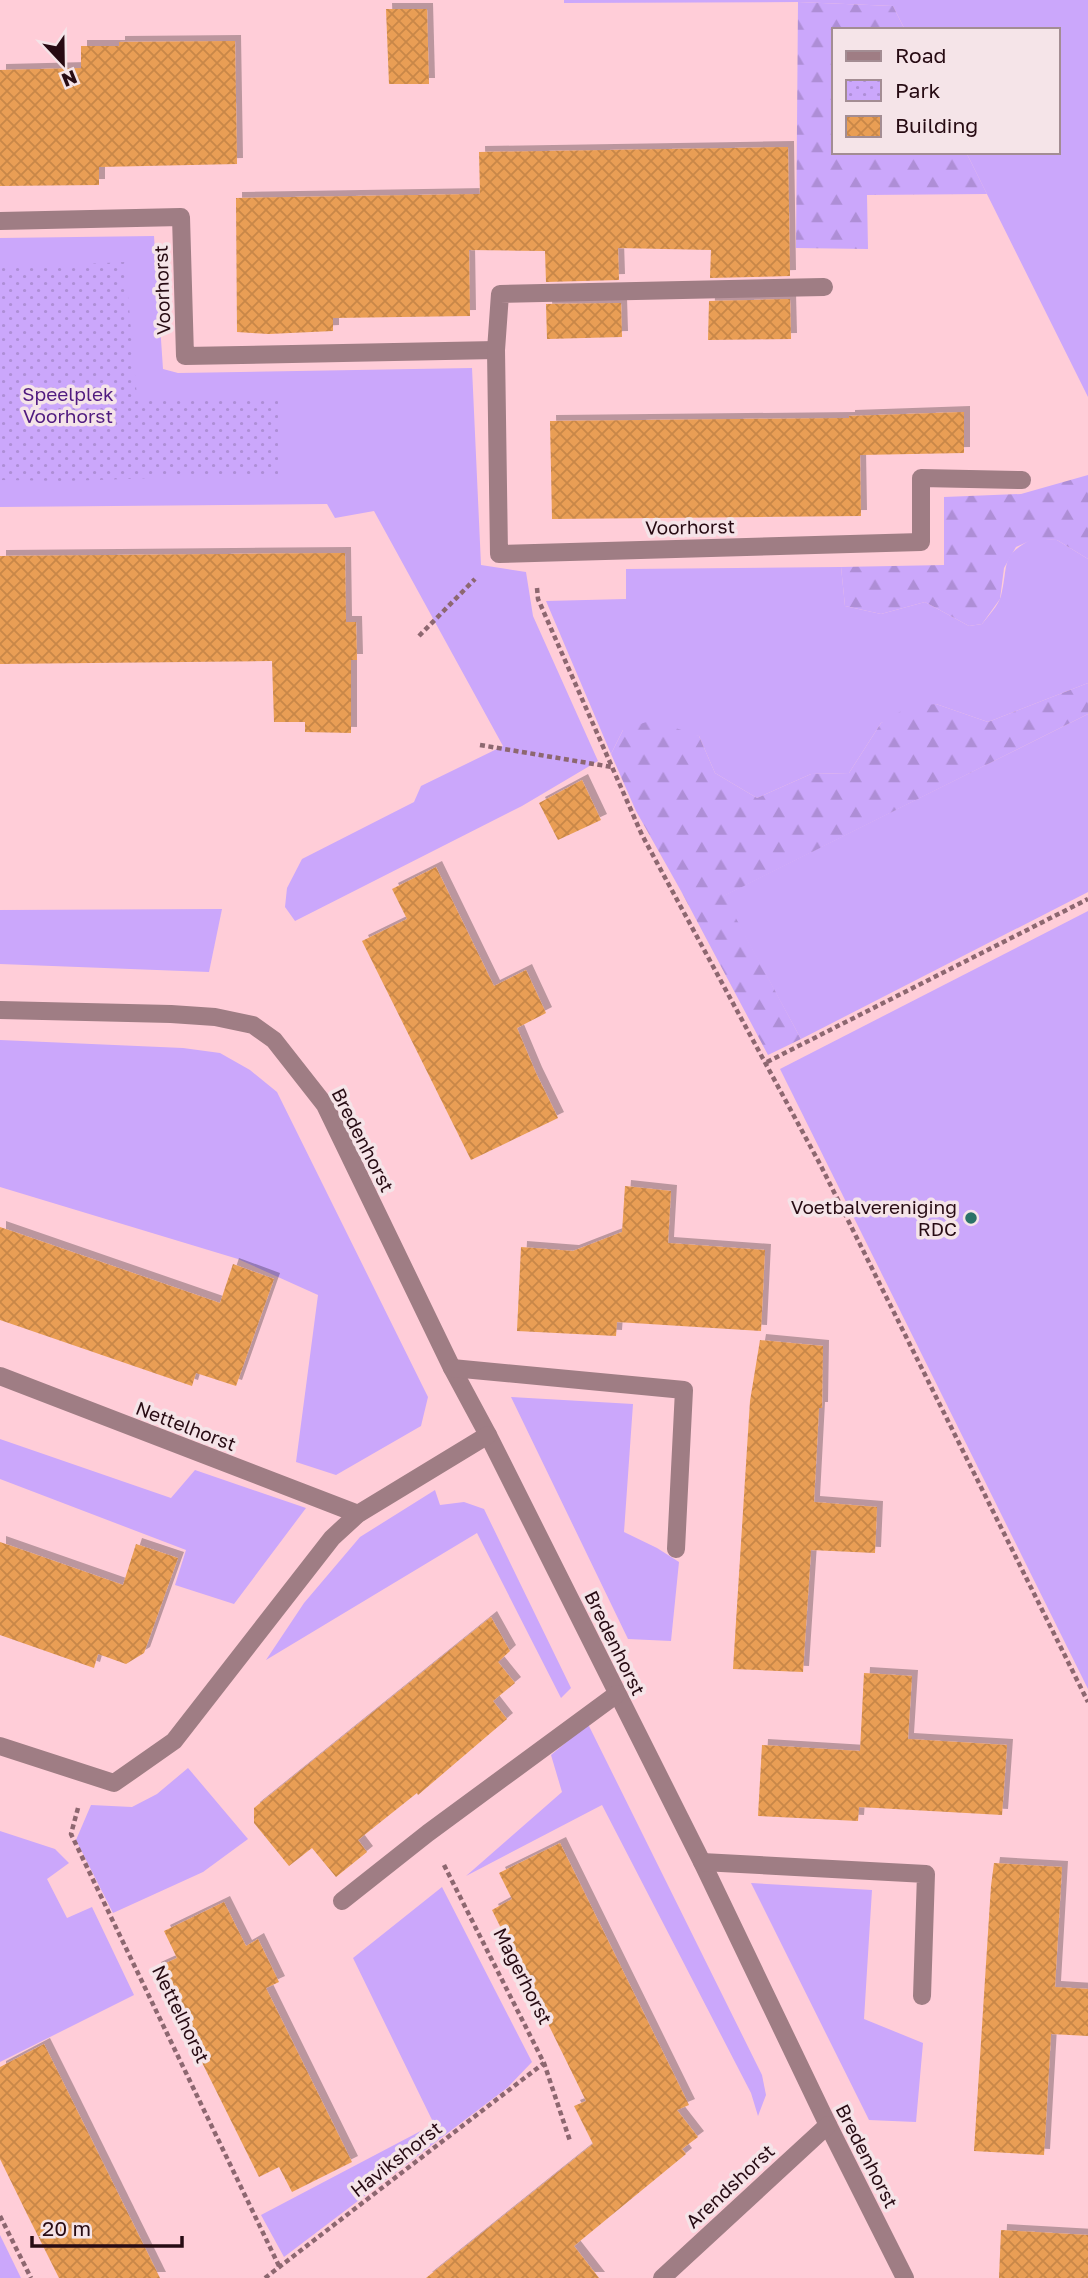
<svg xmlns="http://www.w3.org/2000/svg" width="1088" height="2278" font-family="'Golos Text',sans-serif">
	<defs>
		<pattern id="forest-firs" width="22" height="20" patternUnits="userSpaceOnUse" patternTransform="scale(1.75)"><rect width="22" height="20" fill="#cba7fb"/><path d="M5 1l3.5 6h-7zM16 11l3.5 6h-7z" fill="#ae8ed6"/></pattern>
		<pattern id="park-dots" width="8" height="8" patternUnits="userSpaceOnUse" patternTransform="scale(1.75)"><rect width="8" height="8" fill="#cba7fb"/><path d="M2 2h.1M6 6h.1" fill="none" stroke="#ae8ed6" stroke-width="1.8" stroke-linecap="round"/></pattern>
		<pattern id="building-cross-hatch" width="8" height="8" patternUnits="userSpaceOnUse" patternTransform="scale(1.75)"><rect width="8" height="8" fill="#e99e54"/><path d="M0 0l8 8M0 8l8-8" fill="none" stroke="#c88748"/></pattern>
		<filter id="shadow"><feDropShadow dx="6" dy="-6" stdDeviation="0" flood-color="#0004"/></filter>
	</defs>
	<rect width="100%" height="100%" fill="#ffcdd8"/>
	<!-- green -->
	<g fill="#cba7fb">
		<path d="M 564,0 L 1088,0 L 1088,397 L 966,152 L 1058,152 L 1058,30 L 905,30 L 893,6 L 798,2 L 564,3 Z"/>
		<path d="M 154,236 L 163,369 L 178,373 L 472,368 L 481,565 L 526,572 L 533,616 L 598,761 L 522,806 L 295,921 L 285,907 L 287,888 L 302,859 L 414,802 L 421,786 L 503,746 L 374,511 L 335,518 L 327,504 L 0,507 L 0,238 Z"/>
		<path d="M 1034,538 L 1057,540 L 1088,559 L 1088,683 L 988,722 L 936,704 L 881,723 L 849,773 L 811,774 L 757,798 L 715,773 L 699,736 L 623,730 L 611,754 L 546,601 L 626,599 L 626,569 L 841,567 L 845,606 L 881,614 L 925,602 L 969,626 L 982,624 C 988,616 998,606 1001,596 C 1009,564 999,556 1034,538 Z"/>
		<path d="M 1088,714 L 1088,892 L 801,1039 L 723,896 Z"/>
		<path d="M 222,909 L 209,972 L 0,964 L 0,910 Z"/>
		<path d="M 1088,911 L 1088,1689 L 780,1069 Z"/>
		<path d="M 0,1040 L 183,1048 L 220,1053 L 250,1070 L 277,1092 L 428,1397 L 421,1426 L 336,1475 L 296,1462 L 318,1295 L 238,1259 L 0,1187 Z"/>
		<path d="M 511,1397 L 633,1404 L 624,1532 L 657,1548 L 679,1562 L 671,1641 L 628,1639 Z"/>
		<path d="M 0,1439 L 171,1498 L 195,1470 L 306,1508 L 234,1604 L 175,1585 L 186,1550 L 0,1479 Z"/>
		<path d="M 435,1490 L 440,1505 L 464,1502 L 484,1509 L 571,1688 L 561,1698 L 477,1533 L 266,1660 L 304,1603 L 360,1537 Z"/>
		<path d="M 588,1724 L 762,2075 L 766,2095 L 758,2116 L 751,2093 L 602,1805 L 466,1876 L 562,1792 L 551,1755 Z"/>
		<path d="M 188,1768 L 248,1839 L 203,1872 L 113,1913 L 76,1840 L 91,1805 L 132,1807 L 157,1794 Z"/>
		<path d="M 0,1831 L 55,1849 L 69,1863 L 47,1879 L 67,1918 L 92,1907 L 134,1995 L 0,2062 Z"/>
		<path d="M 751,1883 L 872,1890 L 864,2019 L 923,2043 L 916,2122 L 869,2120 Z"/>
		<path d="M 442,1887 L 532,2062 L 507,2088 L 284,2257 L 261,2215 L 434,2124 L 353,1958 Z"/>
		<path d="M 0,2235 L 21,2278 L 0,2278 Z"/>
	</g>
	<!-- forest -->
	<g fill="url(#forest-firs)">
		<path d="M 798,2 L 893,6 L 905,30 L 834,30 L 834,152 L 966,152 L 987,194 L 867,195 L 868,249 L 796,248 Z"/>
		<path d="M 1088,475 L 1088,559 L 1057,540 L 1034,539 L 1016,547 L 1004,568 L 1000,599 L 982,624 L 969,626 L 925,602 L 881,614 L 845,606 L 841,567 L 944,565 L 944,497 L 1021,494 Z"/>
		<path d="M 1088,683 L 1088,714 L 724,896 L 801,1039 L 768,1055 L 681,891 L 636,811 L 611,754 L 623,730 L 652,720 L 699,736 L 715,773 L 757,798 L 811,774 L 849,773 L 881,723 L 908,707 L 936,704 L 988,722 Z"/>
	</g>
	<!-- park -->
	<path fill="url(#park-dots)" d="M 125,262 L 137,397 L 278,398 L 278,474 L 65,481 L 0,480 L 0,268 Z"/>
	<!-- building -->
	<g fill="url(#building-cross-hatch)" filter="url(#shadow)">
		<path d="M 386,9 L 427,9 L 429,84 L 389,84 Z"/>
		<path d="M 235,41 L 237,164 L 99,167 L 99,185 L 0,186 L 0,70 L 81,68 L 81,46 L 119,46 L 119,42 Z"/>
		<path d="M 788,147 L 790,276 L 710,278 L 711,250 L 618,248 L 619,280 L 546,282 L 545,251 L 469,250 L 470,316 L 333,318 L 333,331 L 269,334 L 237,332 L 236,198 L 480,194 L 479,152 Z"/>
		<path d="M 790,299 L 791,339 L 708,340 L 709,301 Z"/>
		<path d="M 621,303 L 622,337 L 547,339 L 546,304 Z"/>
		<path d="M 964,412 L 964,453 L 860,455 L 861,516 L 552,519 L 550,421 L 849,418 L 849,416 Z"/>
		<path d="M 345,553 L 346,622 L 356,622 L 357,660 L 351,660 L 351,733 L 305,732 L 305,722 L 274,722 L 272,661 L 0,664 L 0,556 Z"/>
		<path d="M 582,780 L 601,820 L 558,840 L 539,803 Z"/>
		<path d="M 436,867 L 494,986 L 526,970 L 546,1013 L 517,1028 L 536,1073 L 558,1118 L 471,1160 L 362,941 L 407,919 L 392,889 Z"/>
		<path d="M 625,1186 L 671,1191 L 668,1243 L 765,1250 L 761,1331 L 617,1322 L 616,1336 L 517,1331 L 521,1247 L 573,1251 L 622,1232 Z"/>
		<path d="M 0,1227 L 220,1303 L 233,1264 L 274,1279 L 236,1386 L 196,1373 L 192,1386 L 0,1320 Z"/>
		<path d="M 760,1340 L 823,1346 L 822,1408 L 819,1408 L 814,1502 L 877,1507 L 875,1553 L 811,1550 L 803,1672 L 733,1669 L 750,1401 Z"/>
		<path d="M 0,1542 L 123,1585 L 136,1544 L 178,1558 L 144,1653 L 126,1664 L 98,1654 L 94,1668 L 0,1635 Z"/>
		<path d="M 491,1617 L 510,1651 L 498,1662 L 515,1683 L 493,1701 L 507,1719 L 418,1795 L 417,1793 L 358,1840 L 367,1852 L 336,1877 L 312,1848 L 289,1866 L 254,1823 L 254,1808 Z"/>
		<path d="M 864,1673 L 912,1676 L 908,1739 L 1007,1745 L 1002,1815 L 859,1807 L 858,1821 L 758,1816 L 762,1745 L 860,1751 Z"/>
		<path d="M 560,1843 L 689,2105 L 677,2110 L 698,2137 L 682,2149 L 686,2154 L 574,2246 L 599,2278 L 426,2278 L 593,2144 L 574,2106 L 586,2101 L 492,1910 L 512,1899 L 499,1873 Z"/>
		<path d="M 994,1863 L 1062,1867 L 1055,1987 L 1088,1989 L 1088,2036 L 1051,2034 L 1044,2155 L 974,2151 L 991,1886 Z"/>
		<path d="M 224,1902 L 246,1946 L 258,1939 L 279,1982 L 266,1988 L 352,2162 L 292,2192 L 279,2167 L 259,2177 L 155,1968 L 177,1958 L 164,1931 Z"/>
		<path d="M 44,2044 L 67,2090 L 160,2278 L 59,2278 L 28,2216 L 0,2159 L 0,2067 Z"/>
		<path d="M 1001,2230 L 1088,2235 L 1088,2278 L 999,2278 Z"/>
	</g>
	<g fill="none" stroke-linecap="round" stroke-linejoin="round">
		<!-- path -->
		<g stroke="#8d6770" stroke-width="4.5" stroke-dasharray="5 3.5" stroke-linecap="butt">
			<path d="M 537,588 L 538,599 L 642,835 L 821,1166 L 1088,1702"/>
			<path d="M 419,636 L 475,579"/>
			<path d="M 480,745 L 612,767"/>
			<path d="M 767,1062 L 1088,899"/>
			<path d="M 78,1808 L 71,1834 L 279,2266"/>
			<path d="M 444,1865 L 544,2063 L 570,2141"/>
			<path d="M 0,2216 L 31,2278"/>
			<path d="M 265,2278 L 544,2063"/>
		</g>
		<!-- street -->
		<g stroke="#9f7d84" stroke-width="18">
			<path d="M 0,221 L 181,217 L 185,356 L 496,350"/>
			<path d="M 824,287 L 500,294 L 496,350 L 499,554 L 921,542 L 921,478 L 1022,480"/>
			<path d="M 0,1010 L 171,1014 L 215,1017 L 253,1025 L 274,1040 L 325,1105 L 452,1368 L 488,1435 L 702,1862 L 828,2125 L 905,2278"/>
			<path d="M 452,1368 L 684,1390 L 676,1549"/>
			<path d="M 0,1376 L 358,1514"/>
			<path d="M 0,1746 L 114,1783 L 174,1741 L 332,1538 L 358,1514 L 488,1435"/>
			<path d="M 702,1862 L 926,1874 L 922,1996"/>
			<path d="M 342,1901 L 428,1833 L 617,1694"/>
			<path d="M 662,2278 L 828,2125"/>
		</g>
	</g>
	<!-- markers -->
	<circle fill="#2b7268" stroke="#f5e4e8" stroke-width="2.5" cx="971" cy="1218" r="7"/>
	<g text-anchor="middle" stroke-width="7" stroke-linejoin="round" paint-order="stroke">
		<!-- street labels -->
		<g font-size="19" fill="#270b13" stroke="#f5e4e8">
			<text transform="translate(162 290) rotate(-92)" y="7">Voorhorst</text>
			<text transform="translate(690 527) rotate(-1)" y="7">Voorhorst</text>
			<text transform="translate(363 1140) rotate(63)" y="7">Bredenhorst</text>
			<text transform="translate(186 1426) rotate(21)" y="7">Nettelhorst</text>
			<text transform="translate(615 1643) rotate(64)" y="7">Bredenhorst</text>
			<text transform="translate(523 1976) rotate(63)" y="7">Magerhorst</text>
			<text transform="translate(181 2014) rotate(64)" y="7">Nettelhorst</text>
			<text transform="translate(867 2156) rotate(63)" y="7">Bredenhorst</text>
			<text transform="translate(396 2159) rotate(-38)" y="7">Havikshorst</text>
			<text transform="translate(730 2186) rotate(-43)" y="7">Arendshorst</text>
		</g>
		<!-- park labels -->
		<g font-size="19" fill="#501a7f" stroke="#f5e4e8">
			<text x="68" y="401">Speelplek<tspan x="68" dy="22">Voorhorst</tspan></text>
		</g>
		<!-- poi labels -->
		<g font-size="19" fill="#270b13" stroke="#f5e4e8" text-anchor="end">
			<text x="957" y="1214">Voetbalvereniging<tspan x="957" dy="22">RDC</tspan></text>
		</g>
	</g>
	<!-- legend -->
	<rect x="832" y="28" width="228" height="126" fill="#f5e4e8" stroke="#a38d93" stroke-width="2"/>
	<rect x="846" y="51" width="35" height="10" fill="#9f7d84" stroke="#a38d93" stroke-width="2"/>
	<text x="895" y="63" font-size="21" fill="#270b13">Road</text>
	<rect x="846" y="80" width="35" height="21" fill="url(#park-dots)" stroke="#a38d93" stroke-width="2"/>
	<text x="895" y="98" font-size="21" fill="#270b13">Park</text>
	<rect x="846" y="116" width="35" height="21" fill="url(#building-cross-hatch)" stroke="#a38d93" stroke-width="2"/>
	<text x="895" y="133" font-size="21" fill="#270b13">Building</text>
	<!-- north arrow -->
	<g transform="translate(63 63) rotate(158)" stroke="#f5e4e8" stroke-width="5" paint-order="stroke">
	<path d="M0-5L12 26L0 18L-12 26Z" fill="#270b13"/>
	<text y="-10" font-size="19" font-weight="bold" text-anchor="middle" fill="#270b13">N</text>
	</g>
	<!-- scale -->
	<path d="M32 2236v10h150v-10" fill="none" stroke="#270b13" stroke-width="3.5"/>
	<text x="42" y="2236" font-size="21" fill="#270b13" stroke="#f5e4e8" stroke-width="5" paint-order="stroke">20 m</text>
</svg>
